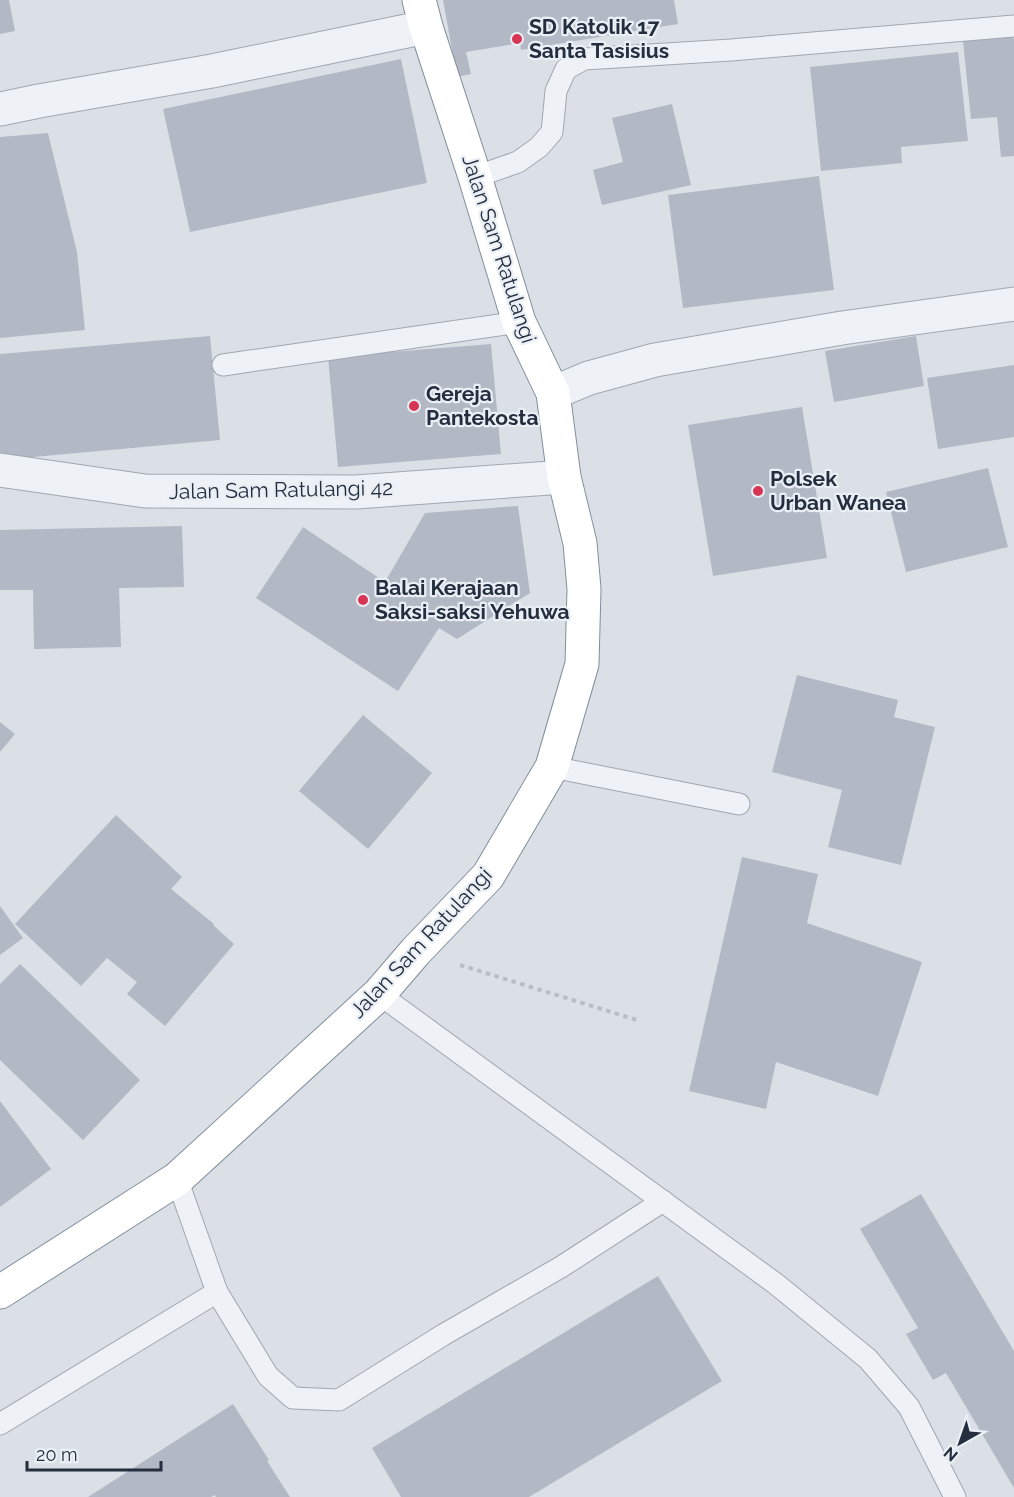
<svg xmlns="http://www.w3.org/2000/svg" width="1014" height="1497" font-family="Raleway,sans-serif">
	<rect width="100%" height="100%" fill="#dbe0e7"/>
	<!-- building -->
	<g fill="#b2b9c4">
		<path d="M 0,0 L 9,0 L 15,31 L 0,34 Z"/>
		<path d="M 443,0 L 674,0 L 678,24 L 521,50 L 520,43 L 466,52 L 471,74 L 457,77 Z"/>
		<path d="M 1013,37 L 1014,40 L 1014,156 L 1001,157 L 997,117 L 971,119 L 963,41 Z"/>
		<path d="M 958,52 L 968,141 L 901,147 L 902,163 L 821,171 L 810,67 Z"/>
		<path d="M 401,59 L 427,183 L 190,232 L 163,109 Z"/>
		<path d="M 672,104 L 691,185 L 602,205 L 593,170 L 623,162 L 612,118 Z"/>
		<path d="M 48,133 L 77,252 L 85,330 L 0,338 L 0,137 Z"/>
		<path d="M 819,176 L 834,290 L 683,308 L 668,195 Z"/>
		<path d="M 210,336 L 220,440 L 0,460 L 0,354 Z"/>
		<path d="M 916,336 L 924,386 L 834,402 L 825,351 Z"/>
		<path d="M 491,344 L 501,454 L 338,467 L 328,357 Z"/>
		<path d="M 1014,365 L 1014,437 L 938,449 L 927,378 Z"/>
		<path d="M 802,407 L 827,558 L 713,576 L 688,425 Z"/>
		<path d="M 988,468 L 1008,547 L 906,572 L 886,492 Z"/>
		<path d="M 518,506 L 530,593 L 457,639 L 439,628 L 398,691 L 256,598 L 303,527 L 385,582 L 425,513 Z"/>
		<path d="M 182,526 L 184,587 L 119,588 L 121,647 L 34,649 L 33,590 L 0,590 L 0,530 Z"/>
		<path d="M 797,675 L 898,700 L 894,717 L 935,727 L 901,865 L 828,847 L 842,790 L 772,772 Z"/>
		<path d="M 363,715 L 432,773 L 368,849 L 299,791 Z"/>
		<path d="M 0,722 L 15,734 L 0,752 Z"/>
		<path d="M 116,815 L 182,877 L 171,889 L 214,924 L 213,925 L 234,944 L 165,1026 L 127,994 L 137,982 L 107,958 L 81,986 L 15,924 Z"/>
		<path d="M 742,857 L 818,874 L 807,923 L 922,962 L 878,1096 L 776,1062 L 766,1109 L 689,1091 Z"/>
		<path d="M 0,906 L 23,938 L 0,955 Z"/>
		<path d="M 20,964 L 140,1080 L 83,1140 L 0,1060 L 0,984 Z"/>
		<path d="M 0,1101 L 51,1169 L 0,1207 Z"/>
		<path d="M 921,1194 L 1014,1351 L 1014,1488 L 946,1373 L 933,1380 L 906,1334 L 918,1328 L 860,1229 Z"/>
		<path d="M 658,1276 L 722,1381 L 529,1497 L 401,1497 L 372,1448 Z"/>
		<path d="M 233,1404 L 269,1460 L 267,1461 L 290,1497 L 216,1497 L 215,1495 L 211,1497 L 88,1497 Z"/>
	</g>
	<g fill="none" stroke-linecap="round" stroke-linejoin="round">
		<!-- service casing -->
		<g stroke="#a0a7b1" stroke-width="23">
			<g id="service">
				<path d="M 475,177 L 518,162 L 539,147 L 552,132 L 556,91 L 566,69 L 584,59 L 731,50 L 1014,26"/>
				<path d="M 223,365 L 519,322"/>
				<path d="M 552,767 L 739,804"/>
				<path d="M 379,994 L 776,1284 L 868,1359 L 909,1407 L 955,1497"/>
				<path d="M 177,1179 L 217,1292 L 268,1376 L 293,1398 L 339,1400 L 443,1335 L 561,1267 L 663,1201"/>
				<path d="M 0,1424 L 217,1292"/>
			</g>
		</g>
		<!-- minor casing -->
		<g stroke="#a0a7b1" stroke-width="35">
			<g id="minor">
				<path d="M 0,109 L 39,101 L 212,71 L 426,27"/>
				<path d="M 553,393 L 589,378 L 655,360 L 842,328 L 1014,304"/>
				<path d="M 0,470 L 145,491 L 356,492 L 564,477"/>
			</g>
		</g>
		<!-- trunk casing -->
		<g stroke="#828e9e" stroke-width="35">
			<path id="trunk" d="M 0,1292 L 177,1179 L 379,994 L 416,951 L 488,876 L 552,767 L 582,664 L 584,589 L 580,543 L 564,477 L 553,393 L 519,322 L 475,177 L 426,27 L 419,0"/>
		</g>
		<!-- path -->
		<path stroke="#b9bec5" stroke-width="4" stroke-dasharray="4.5 4.5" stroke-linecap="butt" d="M 460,965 L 637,1020"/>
		<!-- service -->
		<use href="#service" stroke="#eef1f5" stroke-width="21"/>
		<!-- minor -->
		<use href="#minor" stroke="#eef1f5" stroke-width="33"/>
		<!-- trunk -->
		<use href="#trunk" stroke="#fff" stroke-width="33"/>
	</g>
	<!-- markers -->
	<g fill="#d73553" stroke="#eaeff5" stroke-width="2">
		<circle cx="517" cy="39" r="6"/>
		<circle cx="414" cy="406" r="6"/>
		<circle cx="758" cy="491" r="6"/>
		<circle cx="363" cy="600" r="6"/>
	</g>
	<g text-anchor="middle" stroke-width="4.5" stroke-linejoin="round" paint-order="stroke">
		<!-- poi labels -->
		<g font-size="21" font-weight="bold" fill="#242e3e" stroke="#eaeff5" text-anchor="start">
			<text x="529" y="34">SD Katolik 17<tspan x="529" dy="24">Santa Tasisius</tspan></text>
			<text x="426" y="401">Gereja<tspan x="426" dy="24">Pantekosta</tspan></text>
			<text x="770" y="486">Polsek<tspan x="770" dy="24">Urban Wanea</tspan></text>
			<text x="375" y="595">Balai Kerajaan<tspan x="375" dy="24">Saksi-saksi Yehuwa</tspan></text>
		</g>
		<!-- street labels -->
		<g font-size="21" fill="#242e3e" stroke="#eaeff5">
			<text transform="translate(499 249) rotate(72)" y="7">Jalan Sam Ratulangi</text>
			<text transform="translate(281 490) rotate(-1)" y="7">Jalan Sam Ratulangi 42</text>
			<text transform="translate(421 943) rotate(-47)" y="7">Jalan Sam Ratulangi</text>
		</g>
	</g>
	<!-- north arrow -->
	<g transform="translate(960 1443) rotate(220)" stroke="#eaeff5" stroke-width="4.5" paint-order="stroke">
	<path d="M0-4.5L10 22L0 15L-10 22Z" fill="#242e3e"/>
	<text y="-9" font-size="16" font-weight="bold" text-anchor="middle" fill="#242e3e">N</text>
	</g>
	<!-- scale -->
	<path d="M27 1461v9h134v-9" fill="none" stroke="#242e3e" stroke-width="3"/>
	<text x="36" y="1461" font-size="18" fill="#242e3e" stroke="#eaeff5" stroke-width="4.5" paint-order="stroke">20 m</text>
</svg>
